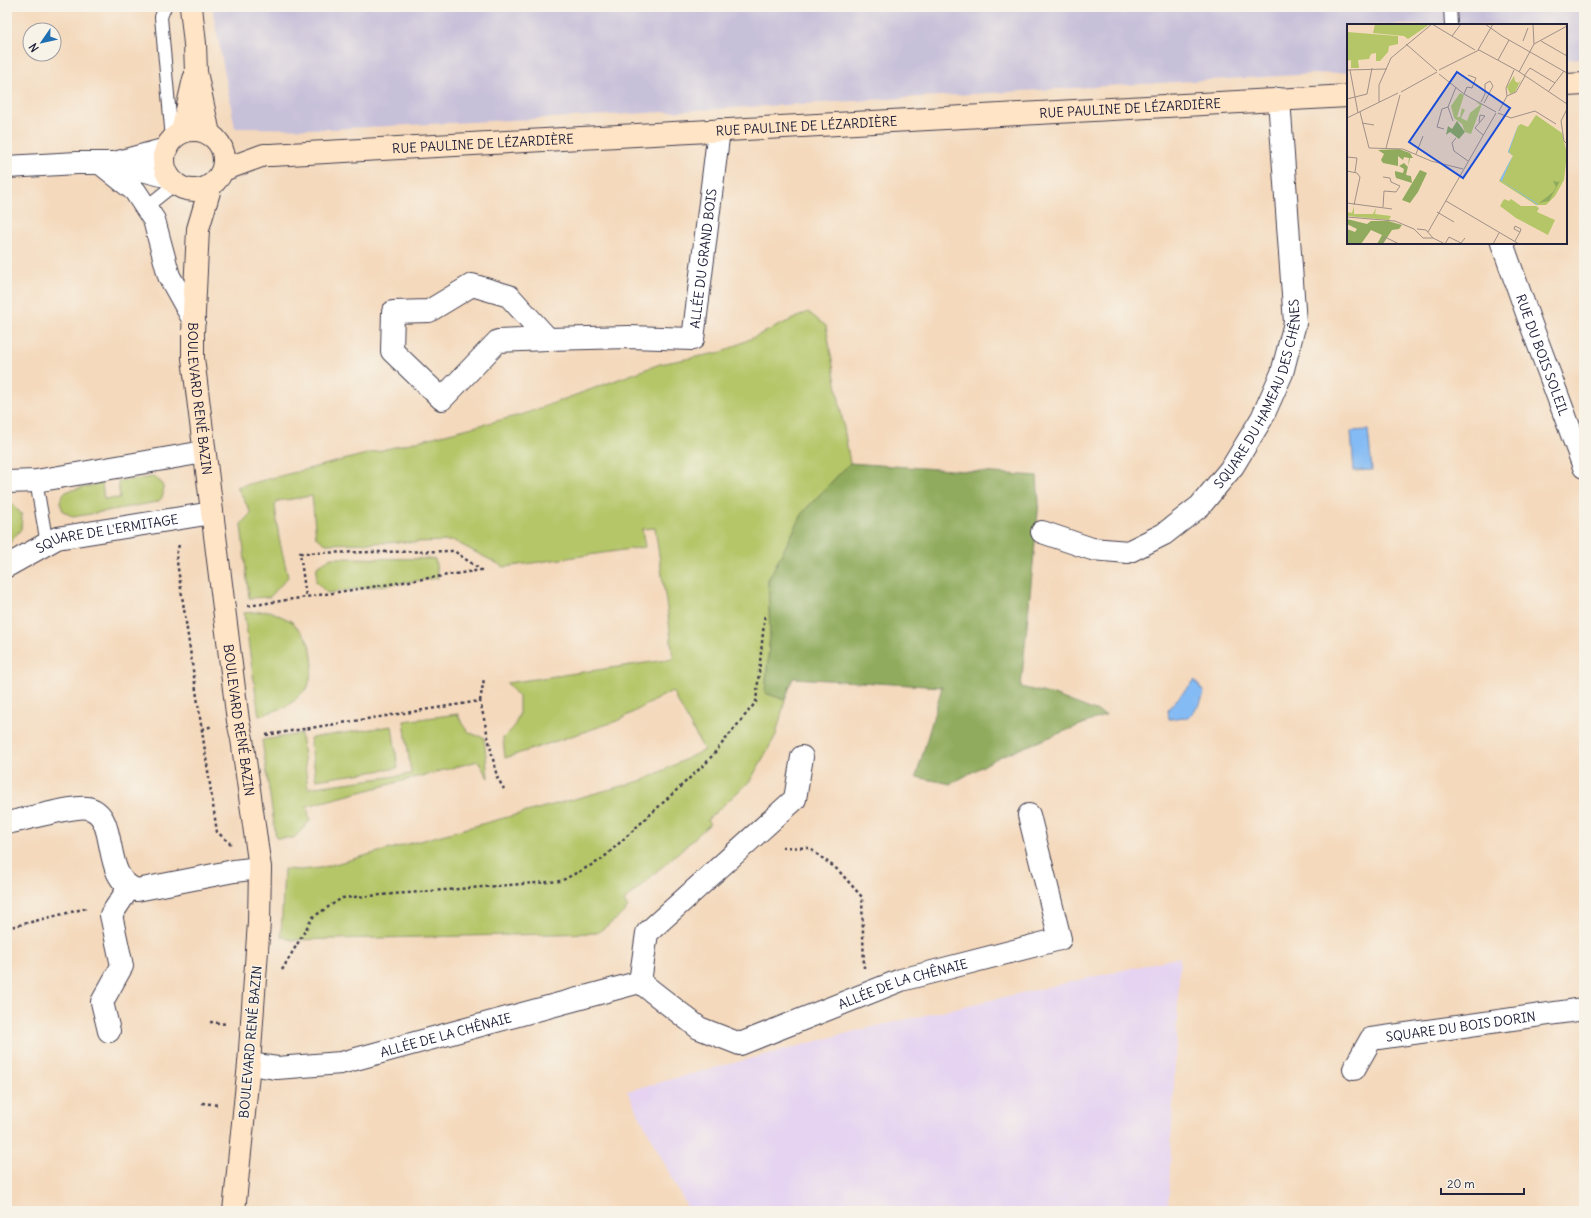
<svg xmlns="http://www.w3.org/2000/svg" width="1591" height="1218" font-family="Delius,sans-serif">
	<rect width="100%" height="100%" fill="#f7f3e8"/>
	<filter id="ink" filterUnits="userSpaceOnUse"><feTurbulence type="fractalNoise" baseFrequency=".025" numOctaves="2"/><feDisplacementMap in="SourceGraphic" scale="8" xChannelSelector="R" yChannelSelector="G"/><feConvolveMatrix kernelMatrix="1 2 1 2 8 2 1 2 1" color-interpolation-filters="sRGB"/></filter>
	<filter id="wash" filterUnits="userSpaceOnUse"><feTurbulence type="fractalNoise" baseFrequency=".012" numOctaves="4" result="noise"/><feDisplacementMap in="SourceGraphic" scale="16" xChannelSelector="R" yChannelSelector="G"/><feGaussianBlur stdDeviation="0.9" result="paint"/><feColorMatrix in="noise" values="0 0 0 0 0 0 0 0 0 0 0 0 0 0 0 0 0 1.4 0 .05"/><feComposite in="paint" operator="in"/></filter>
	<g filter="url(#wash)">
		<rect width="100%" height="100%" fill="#f4d9bc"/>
		<!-- built -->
		<path fill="#e5d3f1" d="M 1180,957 L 1168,1211 L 689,1211 L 627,1091 L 859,1030 Z"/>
		<!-- industrial -->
		<path fill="#c7c0d9" d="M 212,7 L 1584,7 L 1584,58 L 1566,59 L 1566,25 L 1348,25 L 1348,72 L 630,114 L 329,129 L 235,128 Z"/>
		<!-- green -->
		<g fill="#b5c669" stroke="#6c7452">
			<path d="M 808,312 L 826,326 L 850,463 L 804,511 L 768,580 L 770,634 L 765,693 L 785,700 L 776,735 L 750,781 L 707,820 L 710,824 L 624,901 L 628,908 L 618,918 L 597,933 L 291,940 L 281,936 L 284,869 L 300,870 L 320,868 L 644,780 L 704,750 L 672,691 L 617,721 L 505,758 L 503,738 L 514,727 L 519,714 L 519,697 L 507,683 L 673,659 L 669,622 L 655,528 L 642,529 L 645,547 L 504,567 L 454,541 L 326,544 L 316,537 L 312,496 L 278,501 L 275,505 L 279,538 L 288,577 L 270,597 L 249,598 L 241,524 L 251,513 L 237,487 L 524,414 L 660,364 L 722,352 Z"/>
			<path d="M 154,477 L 162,483 C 164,491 165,497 157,502 L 73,517 L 63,511 L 60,502 L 62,495 L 68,491 L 102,483 L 104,499 L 120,498 L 118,481 Z"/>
			<path d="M 8,499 L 22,515 L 21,529 L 7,546 L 7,500 Z"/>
			<path d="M 331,558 L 435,559 L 438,578 L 327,593 L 316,582 L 317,567 Z"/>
			<path d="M 270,611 L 291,621 L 306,637 L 311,650 L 313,665 L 308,687 L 294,701 L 283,708 L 259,716 L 244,613 Z"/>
			<path d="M 458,714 C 463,728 468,735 484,737 L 488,778 L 478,761 L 307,806 L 310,821 L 294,838 L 276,838 L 262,740 L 301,734 L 308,788 L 411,774 L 404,721 Z"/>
			<path d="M 392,726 L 398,768 L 316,780 L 310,738 Z"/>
		</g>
		<!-- forest -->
		<path fill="#90ab5d" stroke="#59664c" d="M 850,463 L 1037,476 L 1039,502 L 1021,687 L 1054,695 L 1106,715 L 999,757 L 951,784 L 916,777 L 942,687 L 793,678 L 785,700 L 765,693 L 770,634 L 768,580 L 804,511 Z"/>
		<!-- water -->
		<g fill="#84bbf4" stroke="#536e98">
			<path d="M 1368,430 L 1372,470 L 1354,471 L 1351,431 Z"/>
			<path d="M 1195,680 L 1204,693 L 1200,704 L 1188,718 L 1169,719 L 1168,709 Z"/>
		</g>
	</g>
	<g filter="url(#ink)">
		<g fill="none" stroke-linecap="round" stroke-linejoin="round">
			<!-- service casing -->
			<g stroke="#423d4e" stroke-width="14">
				<g id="service">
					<path d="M 165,7 L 161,17 L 172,139"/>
					<path d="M 1450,7 L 1451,25"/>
					<path d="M 146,207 L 175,184"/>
					<path d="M 36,481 L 47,544"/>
				</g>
			</g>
			<!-- minor casing -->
			<g stroke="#423d4e" stroke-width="24">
				<g id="minor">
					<path d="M 100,163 L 135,191 L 154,220 L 169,276 L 194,321"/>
					<path d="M 115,163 L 169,177"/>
					<path d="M 7,167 L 77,163 L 114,163 L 166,149"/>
					<path id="s1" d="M 1502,243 L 1529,319 L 1584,467"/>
					<path id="s2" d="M 548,339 L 498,341 L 442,399 L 392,351 L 393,312 L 429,311 L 472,285 L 509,296 L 548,339 L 629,337 L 693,339 L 719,130"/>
					<path d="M 7,482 L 36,481 L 204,452"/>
					<path id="s3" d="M 1042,532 L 1092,549 L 1128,552 L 1164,534 L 1200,506 L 1233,466 L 1262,418 L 1282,373 L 1295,323 L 1279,99"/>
					<path id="s4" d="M 7,566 L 57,538 L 212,513"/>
					<path d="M 7,823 C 24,820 74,805 88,808 C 121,816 99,878 137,890 L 234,871 L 260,868"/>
					<path d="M 640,982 L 647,933 L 795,799 L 802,757"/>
					<path d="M 109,1031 L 102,1002 L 122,966 L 111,915 L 129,888"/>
					<path id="s5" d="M 249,1064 L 277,1068 L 341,1063 L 640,982 L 699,1028 L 740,1044 L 901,980 L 1060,939 L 1029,815"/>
					<path id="s6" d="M 1354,1069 L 1371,1039 L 1584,1009"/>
				</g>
			</g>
			<!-- secondary casing -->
			<g stroke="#423d4e" stroke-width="24">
				<g id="secondary">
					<path d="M 191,7 L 195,44 L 196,72 L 209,134"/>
					<path d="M 1566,85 L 1584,84"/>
					<circle cx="194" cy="160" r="30"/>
					<path d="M 182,132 L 194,79"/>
					<path id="s7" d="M 223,170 L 264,155 L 271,155 L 1348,96"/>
					<path id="s8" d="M 211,185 L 198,229 L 193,333 L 193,358 L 238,721 L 242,739 L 260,868 L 259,922 L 249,1064 L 234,1211"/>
				</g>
			</g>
			<!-- path -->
			<g stroke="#423d4e" stroke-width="2.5" stroke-dasharray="3 3" stroke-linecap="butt">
				<path d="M 179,545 L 176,555 L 217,832 L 231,844"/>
				<path d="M 248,606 L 481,570 L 454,551 L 300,553 L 306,597"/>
				<path d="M 480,701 L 484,679"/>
				<path d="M 202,729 L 213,726"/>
				<path d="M 266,735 L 480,701 L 497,777 L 504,789"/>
				<path d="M 782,847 L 809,848 L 838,870 L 862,897 L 864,968"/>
				<path d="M 7,928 L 87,908"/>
				<path d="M 282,970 L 313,917 L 342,898 L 561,881 L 601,860 L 707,762 L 756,702 L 765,613"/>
				<path d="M 210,1022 L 227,1024"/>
				<path d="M 202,1103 L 219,1105"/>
			</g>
			<!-- service -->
			<use href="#service" stroke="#fff" stroke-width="12"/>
			<!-- minor -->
			<use href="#minor" stroke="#fff" stroke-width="22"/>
			<!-- secondary -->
			<use href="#secondary" stroke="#ffe4c6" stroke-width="22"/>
		</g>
	</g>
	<g text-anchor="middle" stroke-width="3" stroke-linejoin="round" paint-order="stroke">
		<!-- street labels -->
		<g font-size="13" fill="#22223b" stroke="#f7f3e8">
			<text dy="5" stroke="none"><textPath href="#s7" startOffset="911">RUE PAULINE DE LÉZARDIÈRE</textPath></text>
			<text dy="5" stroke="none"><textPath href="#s7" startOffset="587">RUE PAULINE DE LÉZARDIÈRE</textPath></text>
			<text dy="5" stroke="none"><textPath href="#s7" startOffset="263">RUE PAULINE DE LÉZARDIÈRE</textPath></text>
			<text dy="5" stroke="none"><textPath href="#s2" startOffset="648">ALLÉE DU GRAND BOIS</textPath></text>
			<text dy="5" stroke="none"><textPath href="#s1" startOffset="119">RUE DU BOIS SOLEIL</textPath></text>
			<text dy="5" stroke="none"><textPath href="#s3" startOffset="304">SQUARE DU HAMEAU DES CHÊNES</textPath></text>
			<text dy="5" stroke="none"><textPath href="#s8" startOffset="216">BOULEVARD RENÉ BAZIN</textPath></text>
			<text dy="5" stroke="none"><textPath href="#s4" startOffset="107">SQUARE DE L'ERMITAGE</textPath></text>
			<text dy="5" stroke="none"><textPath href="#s8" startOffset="540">BOULEVARD RENÉ BAZIN</textPath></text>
			<text dy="5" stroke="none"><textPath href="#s5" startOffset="695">ALLÉE DE LA CHÊNAIE</textPath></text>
			<text dy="5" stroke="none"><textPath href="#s6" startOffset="125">SQUARE DU BOIS DORIN</textPath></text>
			<text dy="5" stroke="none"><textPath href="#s5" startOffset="201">ALLÉE DE LA CHÊNAIE</textPath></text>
			<text transform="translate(250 1042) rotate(-85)" y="5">BOULEVARD RENÉ BAZIN</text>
		</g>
	</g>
	<!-- overview -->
	<g transform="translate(1347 24)">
		<rect width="220" height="220" fill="#f4d9bc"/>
		<path d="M 28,0 L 83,0 L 61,15 L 57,12 L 26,9 ZM 0,8 L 51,12 L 51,20 L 42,22 L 41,28 L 33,37 L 29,37 L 29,29 L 24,30 L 22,35 L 11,36 L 12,44 L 4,44 L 4,36 L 0,37 ZM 167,52 L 168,57 L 171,59 L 174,56 L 168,68 L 163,70 L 160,63 ZM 113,69 L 117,71 L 110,93 L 113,93 L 115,84 L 118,86 L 114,94 L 120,97 L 123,89 L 133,81 L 129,78 L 135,80 L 124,110 L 118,108 L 115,100 L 107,94 L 104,82 ZM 189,91 L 215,109 L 220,130 L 217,156 L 208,172 L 199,181 L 189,181 L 152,157 L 166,132 L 161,128 L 171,102 L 174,100 L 181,103 ZM 157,175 L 162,177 L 164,175 L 174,182 L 189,182 L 192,184 L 190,188 L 208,196 L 201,211 L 169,194 L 153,182 ZM 7,182 L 7,190 L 26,190 L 29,184 L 28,190 L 44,192 L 42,196 L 0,192 L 0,188 L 5,189 Z" fill="#b5c669"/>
		<path d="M 110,97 L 118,108 L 112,115 L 103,108 L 99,111 L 101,102 L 105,105 ZM 52,125 L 63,129 L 66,134 L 63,134 L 59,151 L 64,152 L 65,159 L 49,154 L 48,150 L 48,147 L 56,149 L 57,145 L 52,142 L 57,139 L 61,143 L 62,134 L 57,133 L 56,136 L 51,132 L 51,142 L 36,139 L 34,136 L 37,130 L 31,126 ZM 73,146 L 80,149 L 71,168 L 63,179 L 55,176 ZM 214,155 L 202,177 L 192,179 L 206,168 L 209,163 L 206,157 L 212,158 ZM 0,195 L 20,200 L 24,197 L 41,197 L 55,201 L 52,205 L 45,206 L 36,220 L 30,220 L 35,211 L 24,206 L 14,220 L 1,220 L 0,205 L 8,208 L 10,205 L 0,200 Z" fill="#90ab5d"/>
		<path d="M 172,98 L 162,128 L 166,131 L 155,157 L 191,180 L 191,181 L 153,156 L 166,131 L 161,128 Z" fill="#84bbf4"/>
		<path fill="none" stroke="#a09088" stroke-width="1" d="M 85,0 L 128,26M 138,0 L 155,12 L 220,49M 186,0 L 187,20M 105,12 L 114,0M 176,17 L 181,4M 194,17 L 220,32M 59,20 L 90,47M 131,26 L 146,0M 132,26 L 171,47 L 220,80M 151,36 L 162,16M 0,46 L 40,45M 3,46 L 11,89M 92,46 L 132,26M 172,48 L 187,20 L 220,2M 92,50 L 117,70 L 149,88M 177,52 L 183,44 L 208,59M 54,68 L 90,48M 201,68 L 217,47M 117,70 L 120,63 L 125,64 L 129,54 L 121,51M 160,72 L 159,64 L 167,46M 0,75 L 20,70 L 25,44M 32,78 L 32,61 L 44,34 L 85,0M 134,78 L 138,70 L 138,60 L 143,57 L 146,62 L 137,79M 101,83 L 106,97M 152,87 L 160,72 L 169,68 L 178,52M 13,88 L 22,124 L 56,125 L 84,137 L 116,145M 151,89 L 164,94 L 188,87 L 209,100M 0,94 L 51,69M 214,97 L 217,117 L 220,120M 214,97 L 220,85M 132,98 L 133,91 L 138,92 L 128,104 L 136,111M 15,99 L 27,101M 97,105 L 90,103 L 95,85 L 101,83 L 109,63M 109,114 L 105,119 L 107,127 L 121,137M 39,124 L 53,71M 69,130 L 76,112M 0,133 L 10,134 L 8,148M 0,147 L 10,149 L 13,153 L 7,181M 99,177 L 172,220M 0,179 L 45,185M 36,183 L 37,167 L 49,168 L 53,162 L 44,158 L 43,154 L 36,153M 90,188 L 107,198M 0,193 L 48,197 L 67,205 L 76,214 L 86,214M 70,205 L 79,206 L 86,214 L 98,220M 81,208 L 149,89M 168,217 L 173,208 L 174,205 L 168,202 L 167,205 L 173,208M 34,220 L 38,213 L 52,220M 98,220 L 102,213 L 114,219 L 118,214M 146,220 L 152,209"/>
		<path fill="#1d4ed8" fill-opacity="0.15" stroke="#1d4ed8" stroke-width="2" d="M 110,48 L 163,84 L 116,154 L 62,118 Z"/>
		<rect width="220" height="220" fill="none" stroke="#22223b" stroke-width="2"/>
	</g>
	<!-- margin -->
	<rect width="1591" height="1218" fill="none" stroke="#f7f3e8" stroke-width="24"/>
	<!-- north arrow -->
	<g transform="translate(42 42) rotate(236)"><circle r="19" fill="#f7f3e8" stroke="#a29fa3"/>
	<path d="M0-3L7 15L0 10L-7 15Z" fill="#1f6fb2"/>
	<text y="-6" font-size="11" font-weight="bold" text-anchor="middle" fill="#22223b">N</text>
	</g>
	<!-- scale -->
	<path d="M1441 1188v6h83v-6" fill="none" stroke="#22223b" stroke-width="2"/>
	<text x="1447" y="1188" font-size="12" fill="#22223b" stroke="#f7f3e8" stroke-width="3" paint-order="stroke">20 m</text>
</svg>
